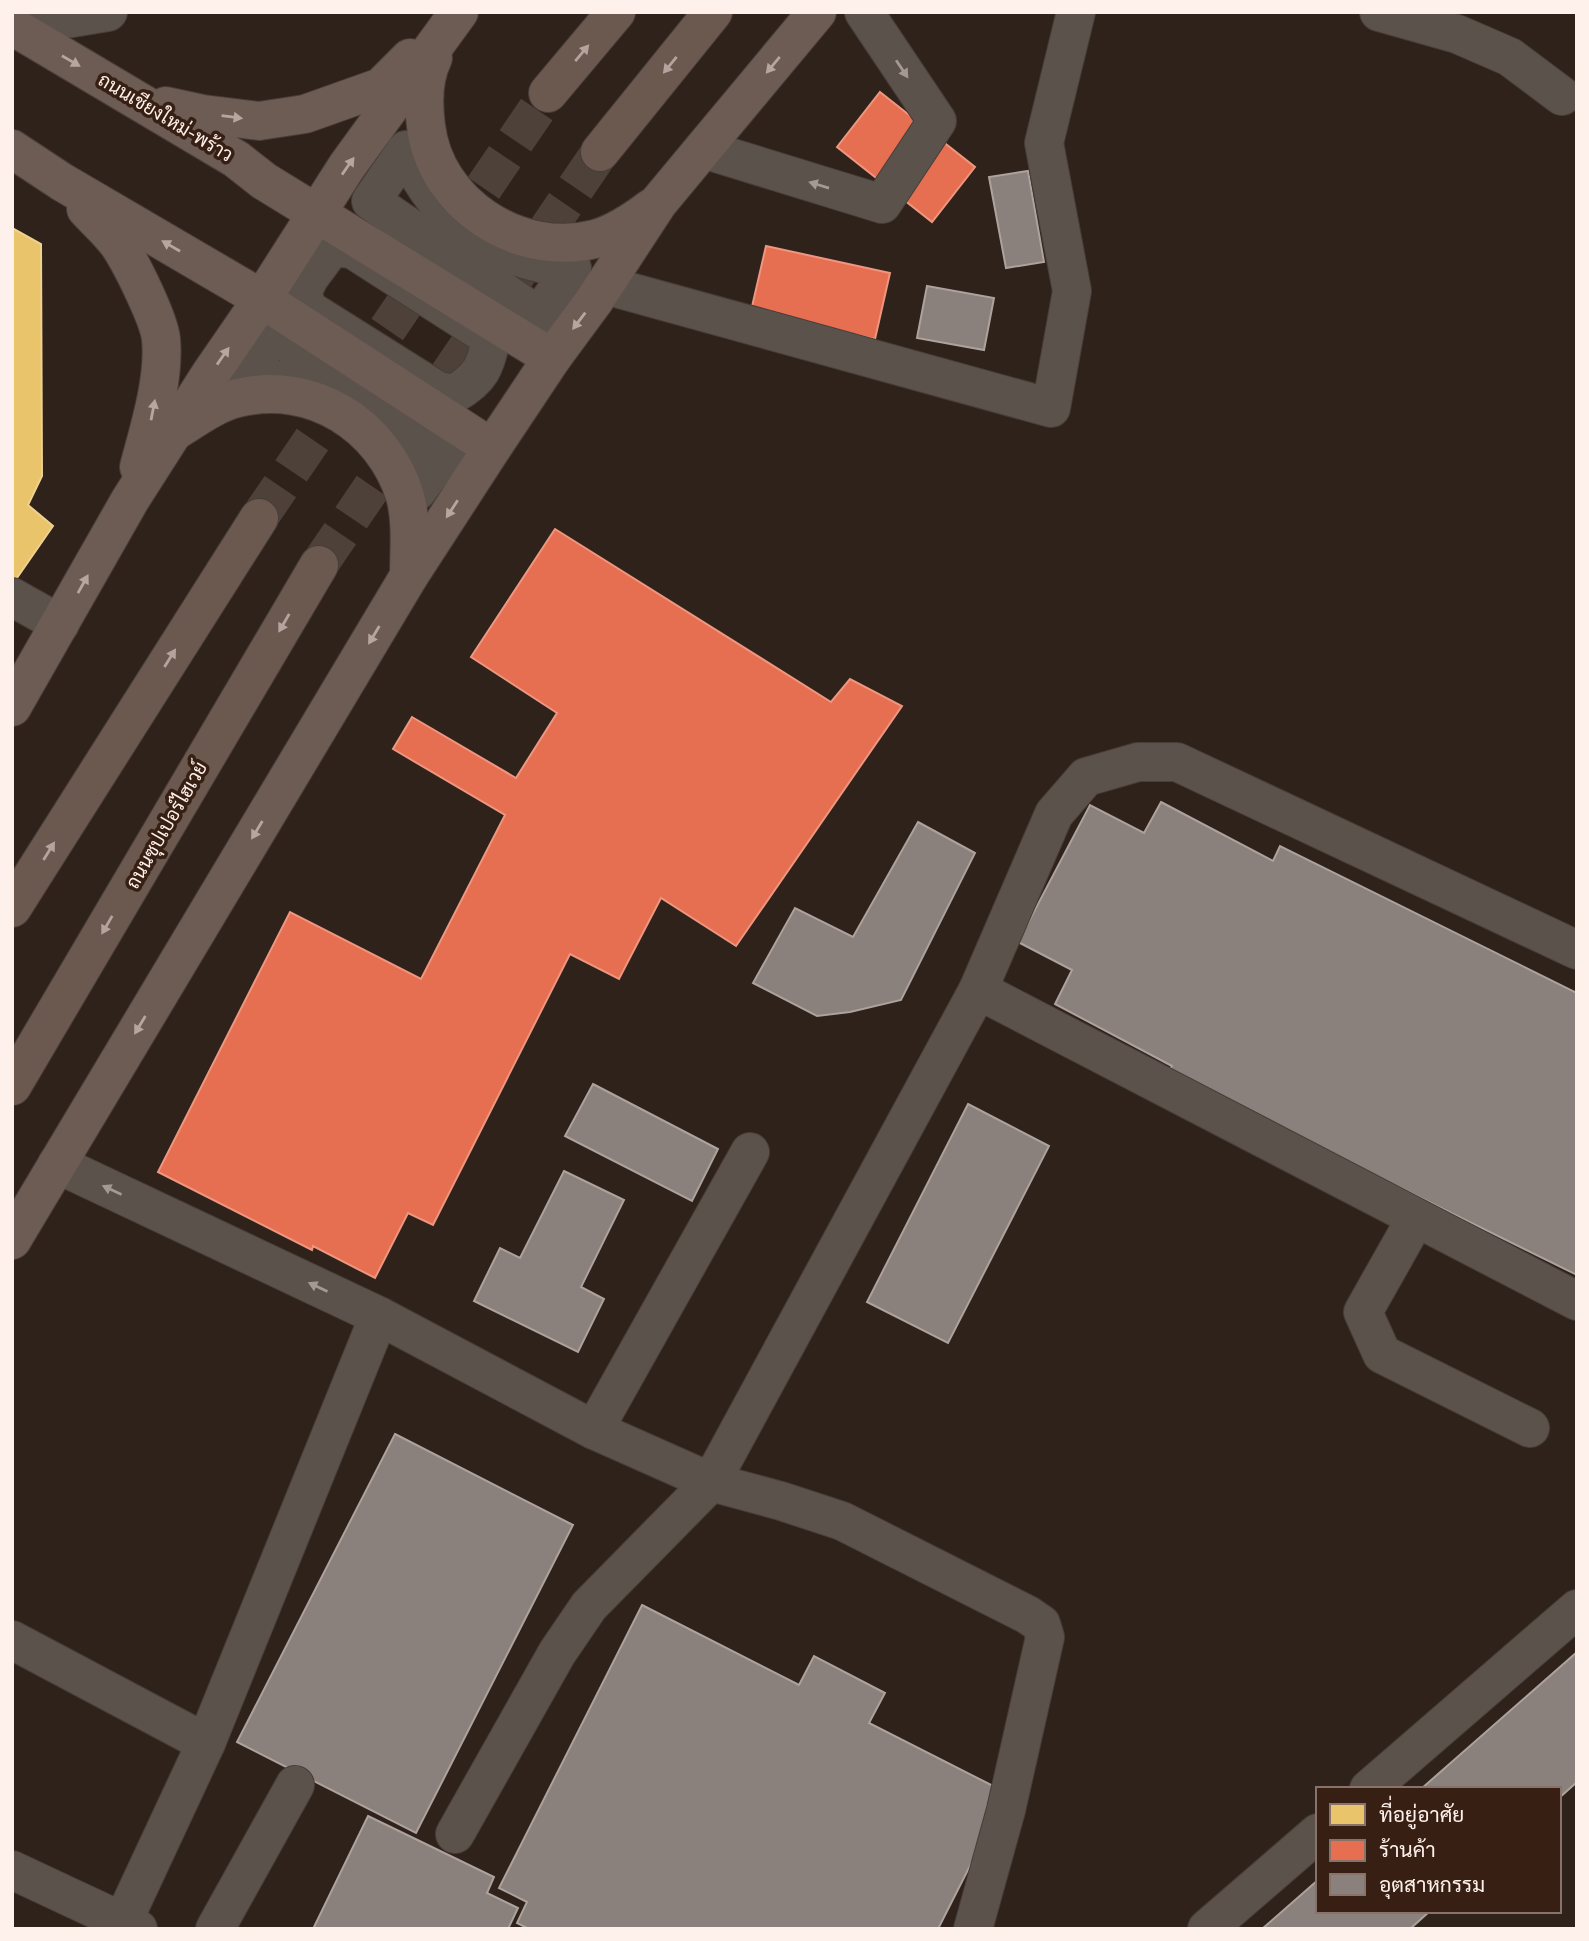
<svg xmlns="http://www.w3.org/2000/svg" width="1589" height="1941" font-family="Commissioner,Sarabun,sans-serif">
	<rect width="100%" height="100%" fill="#2f221b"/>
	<!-- homes -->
	<path fill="#e9c46a" stroke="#efd190" stroke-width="2" d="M 12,228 L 41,244 L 42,476 L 28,505 L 53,526 L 12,585 Z"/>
	<!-- shops -->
	<g fill="#e76f51" stroke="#ee967f" stroke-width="2">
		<path d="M 880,92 L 975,167 L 932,222 L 837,147 Z"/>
		<path d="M 766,246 L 890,273 L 875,339 L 751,311 Z"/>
		<path d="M 555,529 L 831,702 L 850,679 L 902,706 L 736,946 L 661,898 L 619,979 L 570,954 L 433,1225 L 408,1213 L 375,1278 L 313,1246 L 312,1250 L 158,1172 L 290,912 L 421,979 L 505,815 L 393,749 L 412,717 L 516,778 L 557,713 L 471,657 Z"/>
	</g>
	<!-- industry -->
	<g fill="#8a817c" stroke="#ada29d" stroke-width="2">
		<path d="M 1028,171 L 1044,262 L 1006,268 L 989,177 Z"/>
		<path d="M 927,286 L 994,298 L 984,350 L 917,338 Z"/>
		<path d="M 1161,802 L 1273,861 L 1280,846 L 1577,993 L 1577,1275 L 1168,1073 L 1172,1066 L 1055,1004 L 1072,970 L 1018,942 L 1090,805 L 1144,833 Z"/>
		<path d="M 918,822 L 975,853 L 901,1000 L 850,1012 L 817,1016 L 753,983 L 795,908 L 853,937 Z"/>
		<path d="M 593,1084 L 718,1149 L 692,1201 L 565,1136 Z"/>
		<path d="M 968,1104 L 1049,1146 L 948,1343 L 867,1302 Z"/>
		<path d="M 564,1171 L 624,1200 L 581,1287 L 604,1299 L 578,1352 L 474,1301 L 500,1248 L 520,1258 Z"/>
		<path d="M 395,1434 L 573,1525 L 416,1833 L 237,1742 Z"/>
		<path d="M 642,1605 L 799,1685 L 814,1656 L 885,1693 L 869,1723 L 1007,1793 L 938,1929 L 529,1929 L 517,1923 L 527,1902 L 499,1888 Z"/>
		<path d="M 1577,1652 L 1577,1782 L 1559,1798 L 1559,1789 L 1421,1789 Z"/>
		<path d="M 368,1816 L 494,1877 L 487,1893 L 518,1908 L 508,1929 L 313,1929 Z"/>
		<path d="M 1318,1880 L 1318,1911 L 1430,1911 L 1410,1929 L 1262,1929 Z"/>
	</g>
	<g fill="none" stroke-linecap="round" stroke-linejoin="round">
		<!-- highway-tunnel -->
		<g stroke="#4e413a" stroke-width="38" stroke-dasharray="38 19" stroke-linecap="butt">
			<path d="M 259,518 L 548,93"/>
			<path d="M 319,565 L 600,152"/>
		</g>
		<!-- minor casing -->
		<g stroke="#483d39" stroke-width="40">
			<g id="minor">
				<path d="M 1379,12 L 1457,34 L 1510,57 L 1562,96"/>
				<path d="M 12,23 L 72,18 L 108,12"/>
				<path d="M 703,149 L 882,204 L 937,121 L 864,12"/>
				<path d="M 406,150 C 438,224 493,261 572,268 L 539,316 L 371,201 Z"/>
				<path d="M 332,247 L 352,249 L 491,338 C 486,367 480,379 454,394 L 438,391 L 306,308 L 303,291 L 309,278 Z"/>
				<path d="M 605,285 L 1051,408 L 1072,291 L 1044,143 L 1076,12"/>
				<path d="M 274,334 L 448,450 L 417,491 C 413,479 409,466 403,455 C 379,411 327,381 277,380 C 265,380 251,383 239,385 Z"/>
				<path d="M 12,597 L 60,624"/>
				<path d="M 978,990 L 1054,814 L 1086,777 L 1138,762 L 1177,762 L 1577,950"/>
				<path d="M 57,1164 L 379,1316 L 594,1430 L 711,1482 L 978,990 L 1577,1301"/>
				<path d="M 1416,1218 L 1363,1312 L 1382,1354 L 1530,1428"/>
				<path d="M 594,1430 L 750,1152"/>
				<path d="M 12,1640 L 206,1743"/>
				<path d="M 1369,1789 L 1577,1609"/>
				<path d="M 455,1834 L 557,1653 L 589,1606 L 711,1482 L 781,1501 L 842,1521 L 1028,1615 L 1041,1624 L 1045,1637 L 1006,1810 L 973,1929"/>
				<path d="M 12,1870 L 138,1929"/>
				<path d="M 123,1921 L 206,1743 L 379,1316"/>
				<path d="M 215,1929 L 295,1785"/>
				<path d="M 1207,1929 L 1318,1833"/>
			</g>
		</g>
		<!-- major casing -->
		<g stroke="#483d39" stroke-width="40">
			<g id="major">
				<path d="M 12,26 L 236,159 L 264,181 L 552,358"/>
				<path d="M 433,58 C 423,78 423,103 426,126 C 435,204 519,258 595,239 C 616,233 634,221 651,208"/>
				<path d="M 166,106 L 203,114 L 259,121 L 305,114 L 381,87 L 410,58"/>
				<path d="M 12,149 L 62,182 L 262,299 L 492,448"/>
				<path d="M 86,209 C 97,221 110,232 119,245 C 131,263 159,319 161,339 C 165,379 149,429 139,467"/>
				<path d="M 177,430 C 196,418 216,403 238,398 C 312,380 383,425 405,496 C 412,521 409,550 409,576"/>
				<path d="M 12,707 L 130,500 L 211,373 L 262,299 L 347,166 L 459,12"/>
				<path d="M 12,1240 L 409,576 L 492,448 L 552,358 L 594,301 L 658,203 L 817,12"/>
			</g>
		</g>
		<!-- highway casing -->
		<g stroke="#483d39" stroke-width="40">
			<g id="highway">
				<path d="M 548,93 L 616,12"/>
				<path d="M 600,152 L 713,12"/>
				<path d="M 12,908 L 259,518"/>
				<path d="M 12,1086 L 319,565"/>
			</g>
		</g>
		<!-- minor -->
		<use href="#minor" stroke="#5c524c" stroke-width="38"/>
		<!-- major -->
		<use href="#major" stroke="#6c5c54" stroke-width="38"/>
		<!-- highway -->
		<use href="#highway" stroke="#6b5950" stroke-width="38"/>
	</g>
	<!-- one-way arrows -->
	<defs><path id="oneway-solid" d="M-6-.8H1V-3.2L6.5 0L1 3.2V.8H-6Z" transform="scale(1.75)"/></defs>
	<g fill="#b4a49d">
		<use href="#oneway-solid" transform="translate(582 53) rotate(-50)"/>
		<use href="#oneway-solid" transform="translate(670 65) rotate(129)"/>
		<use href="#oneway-solid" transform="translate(284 623) rotate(120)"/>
		<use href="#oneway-solid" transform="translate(170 658) rotate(-58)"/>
		<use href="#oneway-solid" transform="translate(49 851) rotate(-58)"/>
		<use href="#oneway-solid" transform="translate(107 925) rotate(120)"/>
	</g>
	<g fill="#b5a69f">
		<use href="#oneway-solid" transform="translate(71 61) rotate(30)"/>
		<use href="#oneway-solid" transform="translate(773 65) rotate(130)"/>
		<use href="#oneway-solid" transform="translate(232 117) rotate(7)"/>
		<use href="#oneway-solid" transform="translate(348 166) rotate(-55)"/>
		<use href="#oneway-solid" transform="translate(171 246) rotate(-150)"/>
		<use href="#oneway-solid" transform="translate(579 321) rotate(127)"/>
		<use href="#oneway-solid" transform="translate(223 356) rotate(-55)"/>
		<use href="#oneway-solid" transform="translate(153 410) rotate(-79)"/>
		<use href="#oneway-solid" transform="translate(452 509) rotate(123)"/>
		<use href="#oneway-solid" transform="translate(83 584) rotate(-61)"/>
		<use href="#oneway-solid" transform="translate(374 635) rotate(121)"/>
		<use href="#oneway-solid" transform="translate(257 830) rotate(121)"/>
		<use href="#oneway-solid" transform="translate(140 1025) rotate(121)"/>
	</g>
	<g fill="#a59993">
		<use href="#oneway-solid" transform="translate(902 69) rotate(56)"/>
		<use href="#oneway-solid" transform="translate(819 185) rotate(-163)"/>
		<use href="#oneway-solid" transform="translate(112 1190) rotate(-155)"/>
		<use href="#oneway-solid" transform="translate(318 1287) rotate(-155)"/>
	</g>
	<g text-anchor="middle" stroke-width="7" stroke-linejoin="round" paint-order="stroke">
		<!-- street labels -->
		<g font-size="19" fill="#fef0ea" stroke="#371f13">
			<text transform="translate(166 117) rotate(31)" y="7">ถนนเชียงใหม่-พร้าว</text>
			<text transform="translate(166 825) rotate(-60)" y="7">ถนนซุปเปอร์ไฮเวย์</text>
		</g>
	</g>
	<!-- border -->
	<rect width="1589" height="1941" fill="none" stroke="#fef0ea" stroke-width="28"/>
	<!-- legend -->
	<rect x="1316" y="1787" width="245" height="126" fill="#371f13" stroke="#877369" stroke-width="2"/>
	<rect x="1330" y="1804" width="35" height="21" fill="#e9c46a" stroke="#877369" stroke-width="2"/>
	<text x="1379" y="1822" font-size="21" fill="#fef0ea">ที่อยู่อาศัย</text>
	<rect x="1330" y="1840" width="35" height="21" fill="#e76f51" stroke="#877369" stroke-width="2"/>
	<text x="1379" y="1857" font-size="21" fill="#fef0ea">ร้านค้า</text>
	<rect x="1330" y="1874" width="35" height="21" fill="#8a817c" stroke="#877369" stroke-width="2"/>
	<text x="1379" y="1892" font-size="21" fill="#fef0ea">อุตสาหกรรม</text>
</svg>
